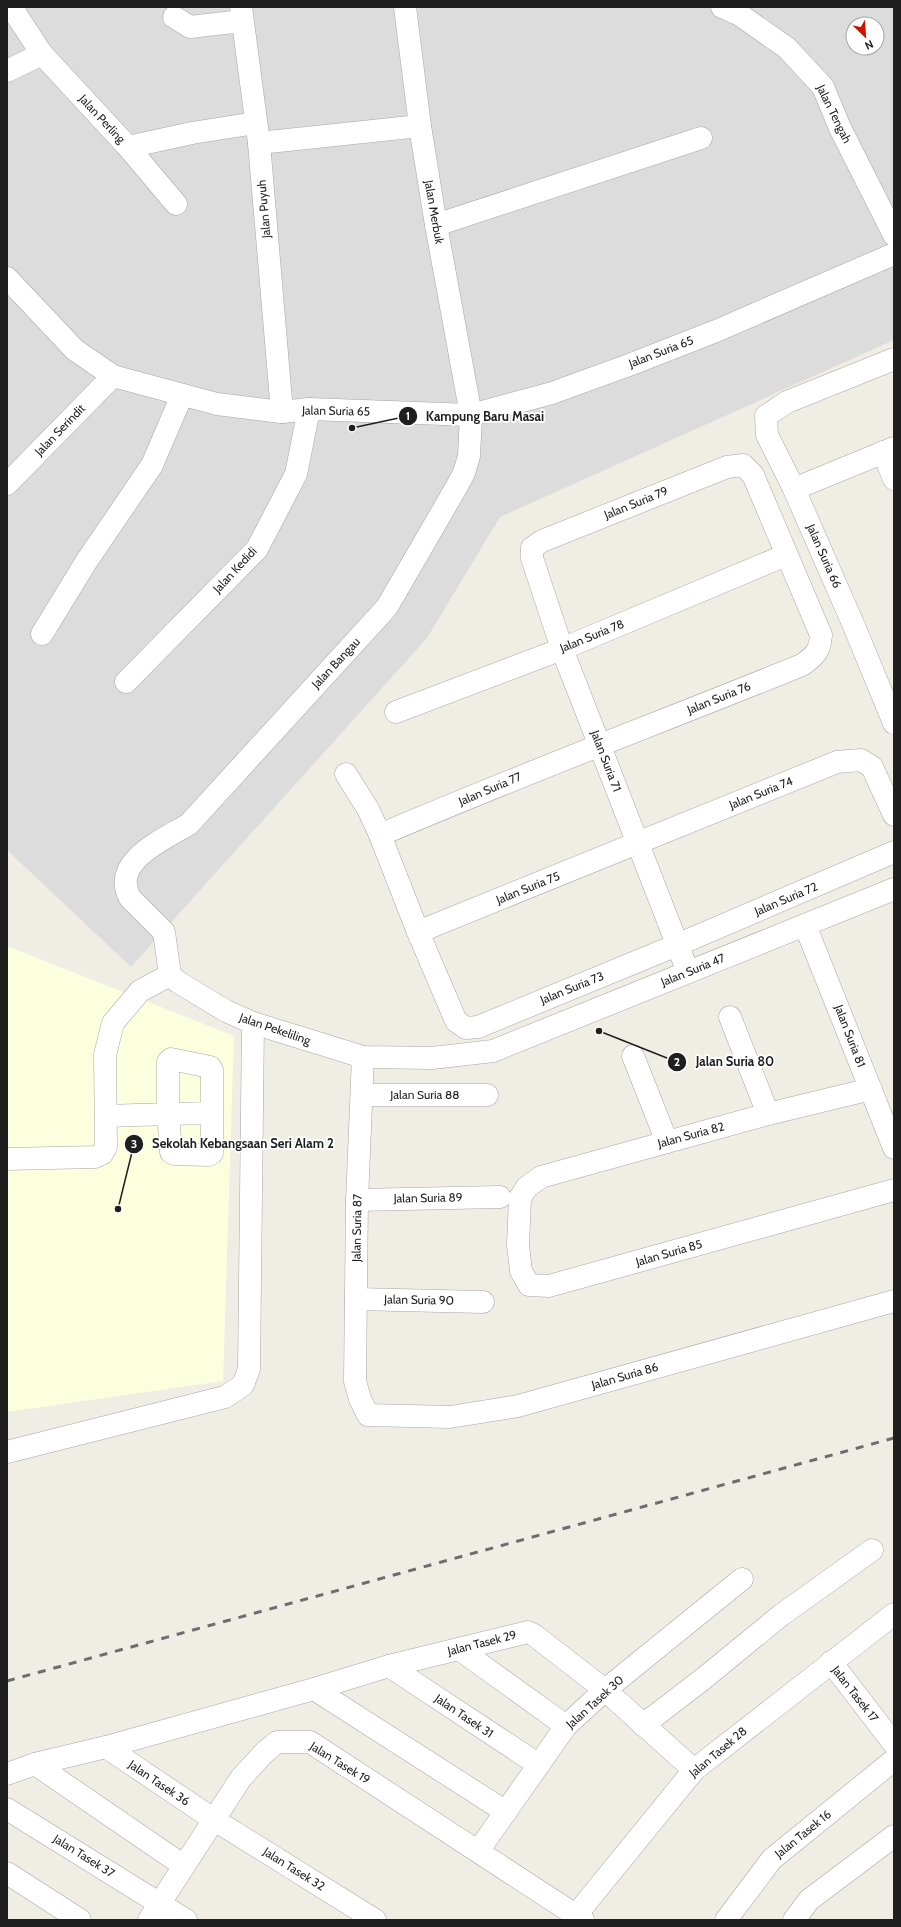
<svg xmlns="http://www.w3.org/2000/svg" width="901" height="1927" font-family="Cabin,sans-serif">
	<rect width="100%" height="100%" fill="#f0ede5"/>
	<!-- residential -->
	<path fill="#dddcdc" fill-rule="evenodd" d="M 7,7 L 894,7 L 894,340 L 500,517 L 427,638 L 131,967 L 7,850 ZM 853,24 L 877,24 L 877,48 L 853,48 Z"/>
	<!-- education -->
	<path fill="#fbffde" d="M 7,946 L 234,1036 L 223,1381 L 7,1412 Z"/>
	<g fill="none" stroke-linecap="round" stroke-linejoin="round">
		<!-- minor casing -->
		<g stroke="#a6a6a6" stroke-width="23">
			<g id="minor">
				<path d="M 13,7 L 17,16 L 42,54 L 128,147 L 192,133 L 255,123"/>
				<path d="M 241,7 L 259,143 L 282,412"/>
				<path d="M 405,7 L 420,126 L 436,225 L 471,415 L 469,456 L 464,473 L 457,486 L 387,607 L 189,824 C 165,839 110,861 130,898 L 164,932 L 170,975 L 178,982 L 226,1011 L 253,1023 L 363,1057 L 432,1058 L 493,1051 L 894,889"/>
				<path d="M 722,7 L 740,15 L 787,48 L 823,87 L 840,128 L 894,235"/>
				<path d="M 174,17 L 190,27 L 242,21"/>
				<path d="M 7,71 L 42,54"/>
				<path d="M 259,143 L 420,126"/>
				<path d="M 128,147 L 176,204"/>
				<path d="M 436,225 L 701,138"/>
				<path d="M 7,278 L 75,350 L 113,376 L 217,404 L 282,412 L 309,409 L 471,415 L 552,393 L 629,365 L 716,331 L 894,254"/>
				<path d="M 894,359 L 787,402 L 766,416 L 767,435 L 794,489 L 854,626 L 894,723"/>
				<path d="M 883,452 L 894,479"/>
				<path d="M 7,484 L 113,376"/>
				<path d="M 794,489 L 894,448"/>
				<path d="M 42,634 L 86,562 L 152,465 L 182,395"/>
				<path d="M 126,682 L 257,549 L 296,474 L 309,409"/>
				<path d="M 396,712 L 562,649 L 786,555"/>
				<path d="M 346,774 L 368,809 L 380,835 L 418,932 L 456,1021 L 466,1028 L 478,1027 L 677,945 L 894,852"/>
				<path d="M 380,835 C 520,775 661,722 802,665 C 815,656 820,651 821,635 L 753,475 L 743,465 L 727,467 L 542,541 L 532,548 L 532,558 L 562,649 L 688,972"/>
				<path d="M 805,925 L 894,1148"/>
				<path d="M 418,932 L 837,762 L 861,760 L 872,767 L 894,815"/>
				<path d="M 730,1017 L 768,1114"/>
				<path d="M 633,1056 L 667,1142"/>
				<path d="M 363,1057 L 357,1200 L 355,1381 L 360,1399 L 368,1415 L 450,1417 L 518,1406 L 894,1301"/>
				<path d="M 871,1089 L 768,1114 L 541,1177 L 527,1187 L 520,1198 L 518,1245 L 521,1271 L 529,1285 L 549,1286 L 894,1190"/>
				<path d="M 362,1095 L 487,1095"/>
				<path d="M 106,1116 L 168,1114 L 171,1152 L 174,1154 L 209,1155 L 212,1153 L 212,1070 L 210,1067 L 171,1059 L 168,1062 L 168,1114 L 212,1113"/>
				<path d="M 7,1159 L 95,1157 L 102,1154 L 106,1147 L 105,1055 L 113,1023 L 140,991 L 170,975"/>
				<path d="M 357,1200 L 500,1197"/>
				<path d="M 356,1299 L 483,1302"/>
				<path d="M 7,1452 L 225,1397 L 243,1385 L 249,1369 L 253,1023"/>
				<path d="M 459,1649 L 566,1726"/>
				<path d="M 831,1662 L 894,1744"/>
				<path d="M 389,1666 L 539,1765"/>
				<path d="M 314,1689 L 506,1812"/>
				<path d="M 643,1725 L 703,1679 L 780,1616 L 872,1550"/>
				<path d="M 106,1747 L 213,1819 L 375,1920"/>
				<path d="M 35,1764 L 184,1866"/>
				<path d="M 7,1774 L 35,1764 L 106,1747 L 314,1689 L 389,1666 L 528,1632 L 534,1635 L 605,1690 L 694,1770"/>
				<path d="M 7,1809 L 186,1920"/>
				<path d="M 478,1851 L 566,1726 L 605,1690 L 742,1579"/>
				<path d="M 7,1873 L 80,1920"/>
				<path d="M 149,1920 L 241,1778 L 265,1752 L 277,1742 L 310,1742 L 583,1920"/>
				<path d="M 572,1920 L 694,1770 L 894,1614"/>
				<path d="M 726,1920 L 772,1859 L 894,1760"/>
				<path d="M 794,1920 L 809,1900 L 894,1836"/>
			</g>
		</g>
		<!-- minor -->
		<use href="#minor" stroke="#fff" stroke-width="22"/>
		<!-- rail -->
		<path stroke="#6d6d6d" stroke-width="3" stroke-dasharray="8 8" stroke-linecap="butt" d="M 7,1681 L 894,1438"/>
	</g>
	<g text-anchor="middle" stroke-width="3.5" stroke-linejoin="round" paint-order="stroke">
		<!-- street labels -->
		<g font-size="12" fill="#1f1f1f" stroke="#fff">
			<text transform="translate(834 114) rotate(64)" y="4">Jalan Tengah</text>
			<text transform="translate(102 119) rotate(47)" y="4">Jalan Perling</text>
			<text transform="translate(264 209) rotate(-95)" y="4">Jalan Puyuh</text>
			<text transform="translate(434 212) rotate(80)" y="4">Jalan Merbuk</text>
			<text transform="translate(661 352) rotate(-21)" y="4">Jalan Suria 65</text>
			<text transform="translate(336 411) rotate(1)" y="4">Jalan Suria 65</text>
			<text transform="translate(60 430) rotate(-46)" y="4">Jalan Serindit</text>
			<text transform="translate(636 503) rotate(-22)" y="4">Jalan Suria 79</text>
			<text transform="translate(824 556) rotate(66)" y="4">Jalan Suria 66</text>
			<text transform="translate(235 570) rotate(-47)" y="4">Jalan Kedidi</text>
			<text transform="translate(592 636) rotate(-22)" y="4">Jalan Suria 78</text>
			<text transform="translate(336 663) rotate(-47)" y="4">Jalan Bangau</text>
			<text transform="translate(719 698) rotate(-22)" y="4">Jalan Suria 76</text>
			<text transform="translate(606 761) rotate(69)" y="4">Jalan Suria 71</text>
			<text transform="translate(490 789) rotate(-23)" y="4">Jalan Suria 77</text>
			<text transform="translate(761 793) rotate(-22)" y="4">Jalan Suria 74</text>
			<text transform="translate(528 888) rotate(-22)" y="4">Jalan Suria 75</text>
			<text transform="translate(786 899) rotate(-23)" y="4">Jalan Suria 72</text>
			<text transform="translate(693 970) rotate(-22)" y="4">Jalan Suria 47</text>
			<text transform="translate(572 988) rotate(-22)" y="4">Jalan Suria 73</text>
			<text transform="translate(275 1029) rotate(19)" y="4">Jalan Pekeliling</text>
			<text transform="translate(850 1036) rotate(69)" y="4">Jalan Suria 81</text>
			<text x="425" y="1099">Jalan Suria 88</text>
			<text transform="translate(691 1135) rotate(-15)" y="4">Jalan Suria 82</text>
			<text transform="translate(428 1198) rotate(-1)" y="4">Jalan Suria 89</text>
			<text transform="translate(357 1228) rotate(-89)" y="4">Jalan Suria 87</text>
			<text transform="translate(669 1253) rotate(-16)" y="4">Jalan Suria 85</text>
			<text transform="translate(419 1300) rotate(1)" y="4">Jalan Suria 90</text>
			<text transform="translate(625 1376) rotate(-16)" y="4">Jalan Suria 86</text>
			<text transform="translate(482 1643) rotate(-14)" y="4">Jalan Tasek 29</text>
			<text transform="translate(855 1694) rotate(52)" y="4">Jalan Tasek 17</text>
			<text transform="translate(595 1702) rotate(-42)" y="4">Jalan Tasek 30</text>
			<text transform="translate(464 1716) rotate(34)" y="4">Jalan Tasek 31</text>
			<text transform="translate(718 1752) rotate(-40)" y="4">Jalan Tasek 28</text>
			<text transform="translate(340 1763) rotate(32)" y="4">Jalan Tasek 19</text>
			<text transform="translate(159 1783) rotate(34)" y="4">Jalan Tasek 36</text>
			<text transform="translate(803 1834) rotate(-39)" y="4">Jalan Tasek 16</text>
			<text transform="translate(84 1856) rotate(32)" y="4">Jalan Tasek 37</text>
			<text transform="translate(294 1869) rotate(32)" y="4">Jalan Tasek 32</text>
		</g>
	</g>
	<!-- callouts -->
	<path fill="none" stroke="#1f1f1f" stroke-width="1.5" d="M352 428L408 416M599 1031L677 1062M118 1209L134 1144"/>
	<g fill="#1f1f1f" stroke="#fff" stroke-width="1.5">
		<circle cx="352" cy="428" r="4"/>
		<circle cx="599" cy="1031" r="4"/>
		<circle cx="118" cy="1209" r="4"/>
		<circle cx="408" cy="416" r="10"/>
		<circle cx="677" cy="1062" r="10"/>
		<circle cx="134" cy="1144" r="10"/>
	</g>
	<g font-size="12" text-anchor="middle" font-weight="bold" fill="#fff">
		<text x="408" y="420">1</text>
		<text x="677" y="1066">2</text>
		<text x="134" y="1148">3</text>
	</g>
	<g font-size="13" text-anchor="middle" font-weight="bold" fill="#1f1f1f" stroke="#fff" stroke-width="3.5" stroke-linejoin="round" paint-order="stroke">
		<text x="485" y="421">Kampung Baru Masai</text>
		<text x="735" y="1066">Jalan Suria 80</text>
		<text x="243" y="1148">Sekolah Kebangsaan Seri Alam 2</text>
	</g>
	<!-- border -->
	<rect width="901" height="1927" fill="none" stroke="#1f1f1f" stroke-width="16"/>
	<!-- north arrow -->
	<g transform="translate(865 36) rotate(155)"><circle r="19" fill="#ffffff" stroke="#a5a5a5"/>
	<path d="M0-3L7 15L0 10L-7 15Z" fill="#cd1700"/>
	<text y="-6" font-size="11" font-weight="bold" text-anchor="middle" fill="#1f1f1f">N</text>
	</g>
</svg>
